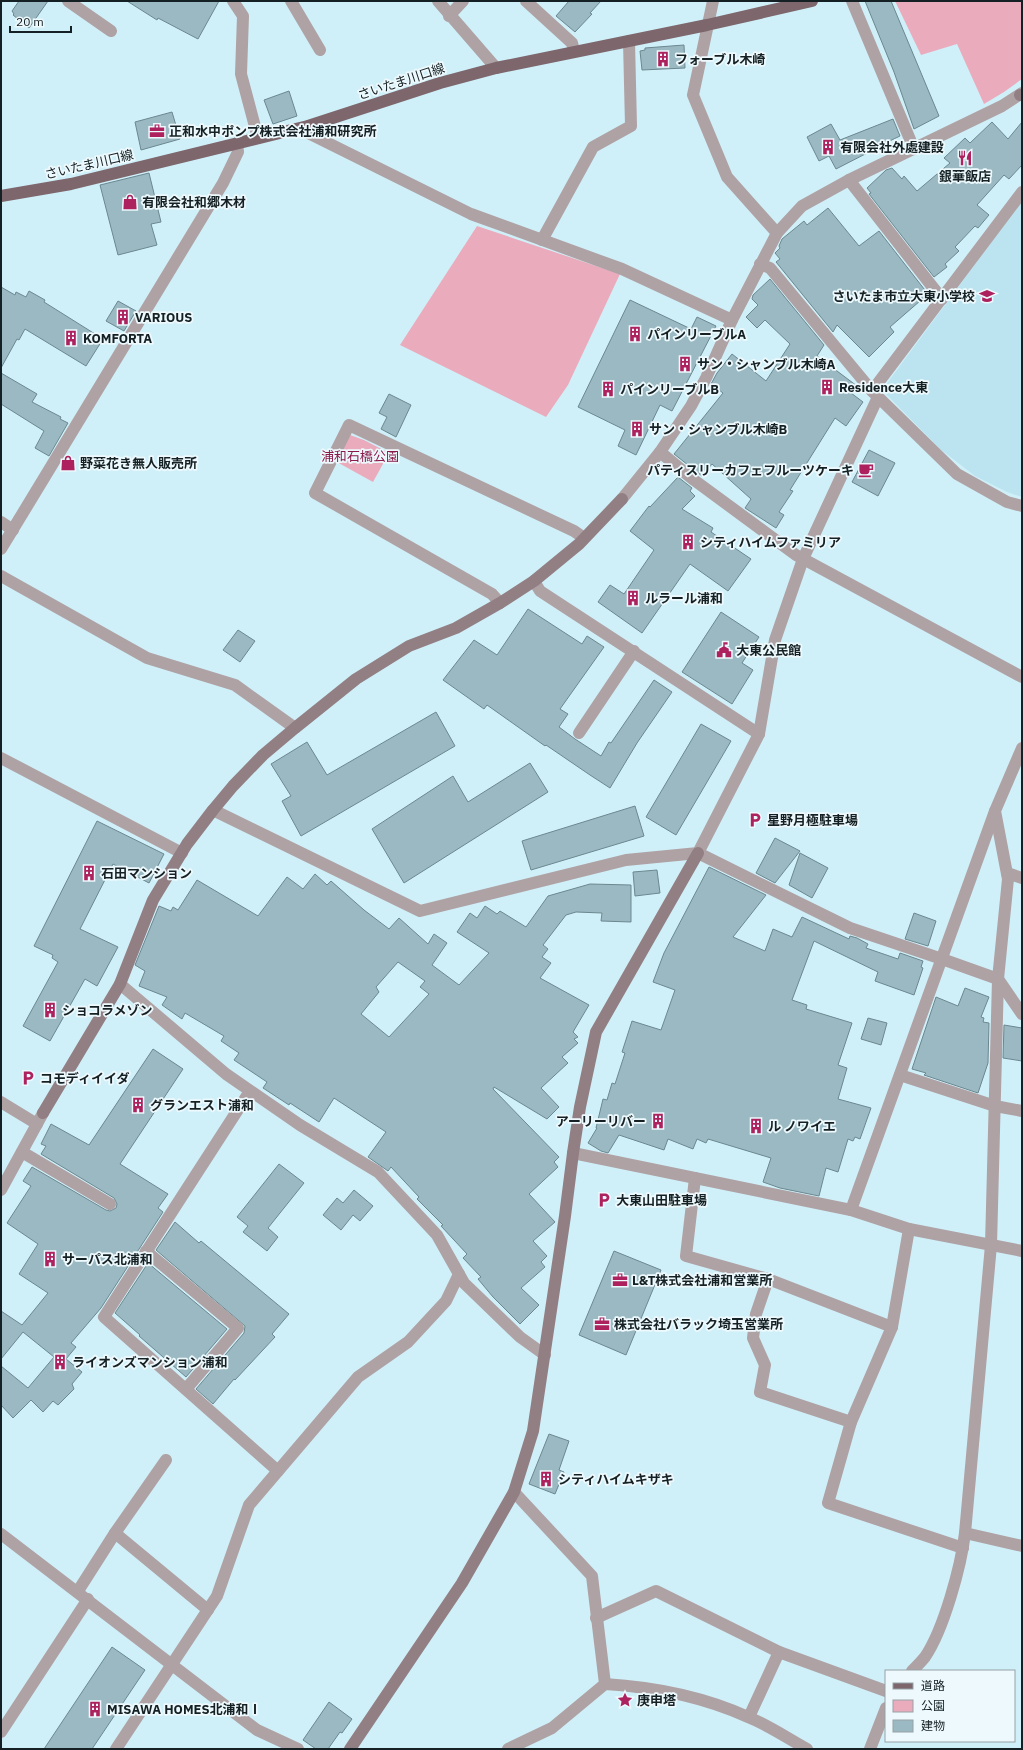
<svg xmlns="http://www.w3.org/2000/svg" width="1023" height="1750" font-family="'IBM Plex Sans','Noto Sans JP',sans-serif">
	<rect width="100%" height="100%" fill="#d0f0f9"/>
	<!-- built -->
	<path fill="#bce4f0" d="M 1022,201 L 1022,497 L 1007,492 L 975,476 L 940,449 L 882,390 Z"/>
	<!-- green -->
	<g fill="#eaacbd">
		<path d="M 895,1 L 1022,1 L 1022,79 L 1004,92 L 984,104 L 957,44 L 921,55 Z"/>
		<path d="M 477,226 L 620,274 L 568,385 L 546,417 L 400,345 Z"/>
		<path d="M 350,435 L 364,440 L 389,453 L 373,482 L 335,461 Z"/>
	</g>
	<!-- building -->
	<g fill="#9bb9c2" stroke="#6b8890" fill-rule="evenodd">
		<path d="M 19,1 L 48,1 L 29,28 L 13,15 L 14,14 L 12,11 Z"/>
		<path d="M 127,1 L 219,1 L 198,39 L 158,18 L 157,20 Z"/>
		<path d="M 569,1 L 601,1 L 590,13 L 592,14 L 575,32 L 556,16 Z"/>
		<path d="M 865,1 L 891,1 L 939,116 L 914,129 L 894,72 Z"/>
		<path d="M 684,45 L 685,68 L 642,70 L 640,51 L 645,50 L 645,48 Z"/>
		<path d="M 289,91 L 297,116 L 273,124 L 264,100 Z"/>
		<path d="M 172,112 L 180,139 L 141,150 L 135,122 Z"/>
		<path d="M 893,119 L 900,136 L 875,148 L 875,149 L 836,169 L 829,156 L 819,161 L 807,137 L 831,124 L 840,140 Z"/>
		<path d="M 992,122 L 1008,139 L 1022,122 L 1022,165 L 1009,179 L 1004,175 L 977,205 L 989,215 L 978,228 L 975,226 L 955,247 L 959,251 L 945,264 L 947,267 L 934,277 L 869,194 L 871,193 L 867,188 L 886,170 L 892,168 L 902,179 L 904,176 L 917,191 L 950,163 L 944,158 L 965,138 L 970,143 Z"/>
		<path d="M 149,173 L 161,222 L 151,224 L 157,245 L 118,255 L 100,185 Z"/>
		<path d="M 828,208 L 859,246 L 879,231 L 928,294 L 890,327 L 894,332 L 869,357 L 837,325 L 833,332 L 776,262 L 780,259 L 775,253 L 780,248 L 779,246 L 782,239 L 804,221 L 807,225 Z"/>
		<path d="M 770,279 L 824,345 L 817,356 L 857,386 L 851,393 L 863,402 L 846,426 L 835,418 L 790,490 L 793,491 L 779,512 L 784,515 L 776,528 L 745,508 L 751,499 L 712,464 L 702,476 L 674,454 L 723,393 L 711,384 L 717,373 L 732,354 L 766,381 L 790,344 L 765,320 L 757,328 L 746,317 L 758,305 L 752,299 L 753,295 Z"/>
		<path d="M 1,287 L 15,295 L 16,292 L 26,297 L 29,291 L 45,300 L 44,302 L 103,339 L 86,366 L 25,329 L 19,340 L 17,339 L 1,368 Z"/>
		<path d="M 630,300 L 691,329 L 697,317 L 716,326 L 672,411 L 660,405 L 636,455 L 618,446 L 625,430 L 578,407 Z"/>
		<path d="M 118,301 L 136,311 L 124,331 L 106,321 Z"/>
		<path d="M 1,373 L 37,394 L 32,402 L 61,417 L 60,419 L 68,423 L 49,456 L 35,448 L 44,431 L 1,404 Z"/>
		<path d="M 389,394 L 411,405 L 396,437 L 381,429 L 387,417 L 379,413 Z"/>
		<path d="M 869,450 L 895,463 L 878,496 L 852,482 Z"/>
		<path d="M 678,477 L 692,488 L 690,491 L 695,496 L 682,509 L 713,528 L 711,532 L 751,559 L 728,591 L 690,564 L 642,633 L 598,602 L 610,585 L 624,594 L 654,550 L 630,531 L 649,506 L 650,507 Z"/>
		<path d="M 528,609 L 582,644 L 587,636 L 604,647 L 560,709 L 568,714 L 559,727 L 575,739 L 601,756 L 609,742 L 611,743 L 654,680 L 672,692 L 637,743 L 610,788 L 590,775 L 546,745 L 545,746 L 487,705 L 484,709 L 443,680 L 474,640 L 497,655 Z"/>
		<path d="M 721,612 L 759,637 L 742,663 L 753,670 L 732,704 L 682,672 Z"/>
		<path d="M 238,630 L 255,641 L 240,662 L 223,650 Z"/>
		<path d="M 436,712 L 455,746 L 301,836 L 282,801 L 291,796 L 271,764 L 307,742 L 327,775 Z"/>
		<path d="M 701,724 L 731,741 L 676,835 L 646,817 Z"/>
		<path d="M 530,763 L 548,792 L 404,883 L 372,829 L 453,776 L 468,802 Z"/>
		<path d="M 635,806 L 644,836 L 531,870 L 522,841 Z"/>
		<path d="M 97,821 L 164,854 L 149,883 L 113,864 L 80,929 L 118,947 L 97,986 L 85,979 L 50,1041 L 23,1026 L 58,962 L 52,958 L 53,955 L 34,946 Z"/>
		<path d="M 775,838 L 800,851 L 775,883 L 756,873 Z"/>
		<path d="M 800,853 L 828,868 L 812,898 L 789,885 Z"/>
		<path d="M 709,867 L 766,895 L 733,937 L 765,951 L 773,929 L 792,937 L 802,917 L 849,939 L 850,936 L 857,938 L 868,944 L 866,948 L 898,959 L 900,953 L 923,961 L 921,967 L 923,968 L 914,995 L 875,981 L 878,972 L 814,941 L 792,1000 L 807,1005 L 806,1009 L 852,1023 L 838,1065 L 847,1068 L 838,1099 L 871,1108 L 860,1139 L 855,1137 L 853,1141 L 848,1139 L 838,1172 L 826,1168 L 819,1196 L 780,1188 L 763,1182 L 771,1158 L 708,1139 L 706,1143 L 697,1139 L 693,1149 L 668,1139 L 664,1150 L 619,1135 L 608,1153 L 601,1151 L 588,1143 L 597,1128 L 596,1128 L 603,1099 L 607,1100 L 612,1083 L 615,1084 L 625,1053 L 622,1052 L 632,1021 L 661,1030 L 675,990 L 653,982 L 664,953 Z"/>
		<path d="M 657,870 L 660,893 L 635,896 L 633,872 Z"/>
		<path d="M 315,874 L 327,885 L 331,881 L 364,910 L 389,929 L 399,918 L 428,944 L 434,934 L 447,943 L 432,965 L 459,985 L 489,953 L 457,932 L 470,913 L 477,918 L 485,906 L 497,914 L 500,911 L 526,927 L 548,896 L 590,884 L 631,885 L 631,922 L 601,921 L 602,913 L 576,912 L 566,915 L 543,945 L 548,949 L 542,957 L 551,963 L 540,978 L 589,1005 L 573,1032 L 578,1037 L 574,1039 L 578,1043 L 562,1057 L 568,1063 L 541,1088 L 559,1107 L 547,1119 L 494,1087 L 493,1089 L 559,1157 L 554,1162 L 558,1167 L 529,1194 L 555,1222 L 533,1241 L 547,1256 L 541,1262 L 545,1267 L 521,1288 L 539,1305 L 520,1324 L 493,1297 L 478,1279 L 481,1277 L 463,1258 L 467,1254 L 441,1226 L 443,1225 L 417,1199 L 419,1197 L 391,1167 L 388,1171 L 368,1157 L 386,1132 L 334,1098 L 319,1122 L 290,1103 L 289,1105 L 263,1088 L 267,1082 L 234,1060 L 239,1053 L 221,1041 L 224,1036 L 185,1013 L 182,1019 L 162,1005 L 167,997 L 139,986 L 145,971 L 135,965 L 159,906 L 171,911 L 173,907 L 178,910 L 197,880 L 258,916 L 287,877 L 303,889 ZM 398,962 L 425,981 L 420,987 L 429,994 L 389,1037 L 361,1014 L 379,992 L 376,987 Z"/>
		<path d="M 914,913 L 936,921 L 928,946 L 905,939 Z"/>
		<path d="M 965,988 L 989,997 L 981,1017 L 984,1018 L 983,1022 L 989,1023 L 988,1063 L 978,1093 L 924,1075 L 926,1073 L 912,1069 L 936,997 L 958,1006 Z"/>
		<path d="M 868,1018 L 887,1023 L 881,1045 L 861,1039 Z"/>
		<path d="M 1004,1025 L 1022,1028 L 1022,1061 L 1003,1058 Z"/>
		<path d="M 153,1049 L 183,1069 L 120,1164 L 168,1194 L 158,1208 L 163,1212 L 101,1308 L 71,1343 L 76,1347 L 66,1359 L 82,1372 L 72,1384 L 74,1389 L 58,1405 L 53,1401 L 43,1412 L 31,1400 L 13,1418 L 1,1405 L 1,1366 L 28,1388 L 54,1357 L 23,1332 L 1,1359 L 1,1311 L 22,1325 L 48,1293 L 19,1274 L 38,1244 L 7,1223 L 31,1186 L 23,1181 L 32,1167 L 106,1210 L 110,1211 L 116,1208 L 117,1204 L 114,1198 L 41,1154 L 46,1146 L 41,1144 L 51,1124 L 89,1145 Z"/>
		<path d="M 279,1164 L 304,1183 L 268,1228 L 278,1237 L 267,1251 L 243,1232 L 248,1226 L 237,1217 Z"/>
		<path d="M 354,1190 L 373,1206 L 360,1221 L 353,1215 L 341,1230 L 323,1215 L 337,1198 L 343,1203 Z"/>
		<path d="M 175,1222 L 199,1243 L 201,1241 L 289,1314 L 272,1334 L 275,1337 L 235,1380 L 234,1379 L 213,1404 L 196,1389 L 244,1333 L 245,1326 L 156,1250 Z"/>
		<path d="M 614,1251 L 661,1270 L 626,1355 L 579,1335 Z"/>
		<path d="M 148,1263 L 227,1329 L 186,1377 L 139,1336 L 140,1335 L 115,1313 Z"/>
		<path d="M 549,1434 L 569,1441 L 559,1470 L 564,1472 L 555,1494 L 529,1484 Z"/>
		<path d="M 112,1647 L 145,1670 L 92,1749 L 44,1749 Z"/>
		<path d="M 329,1702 L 352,1719 L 342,1733 L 340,1732 L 328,1749 L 316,1749 L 303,1740 Z"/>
	</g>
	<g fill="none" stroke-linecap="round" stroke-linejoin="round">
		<!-- street -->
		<g stroke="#afa2a5" stroke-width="12">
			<path d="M 68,1 L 111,31"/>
			<path d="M 233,1 L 243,16 L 241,74 L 258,138"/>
			<path d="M 291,1 L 320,50"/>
			<path d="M 438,1 L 496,68"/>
			<path d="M 526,1 L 572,43 L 574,51"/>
			<path d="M 713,1 L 693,95 L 727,177 L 777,233"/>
			<path d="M 852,1 L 914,149"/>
			<path d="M 449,16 L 463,1"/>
			<path d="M 308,126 L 310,134 L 471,214 L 622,269 L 732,320"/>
			<path d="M 849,180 L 942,299"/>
			<path d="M 542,240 L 593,147 L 631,126 L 629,41"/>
			<path d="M 760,264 L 770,268 L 872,391 L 957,474 L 1007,502 L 1022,506"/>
			<path d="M 872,391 L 1022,192"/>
			<path d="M 660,452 L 694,480 L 796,555 L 1022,677"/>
			<path d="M 622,499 L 660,452 L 691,406 L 706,378 L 732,320 L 777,233 L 802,206 L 849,180 L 1002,106 L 1022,93"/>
			<path d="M 1,522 L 13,530"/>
			<path d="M 1,549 L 223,183 L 238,152 L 237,143"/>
			<path d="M 1,576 L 147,658 L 235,685 L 295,728"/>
			<path d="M 534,581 L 540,591 L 759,734"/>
			<path d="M 500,603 L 492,594 L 315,493 L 349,425 L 574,531 L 584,538"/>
			<path d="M 579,733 L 634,651"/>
			<path d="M 1,758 L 182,853"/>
			<path d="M 213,810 L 420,911 L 626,860 L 698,853 L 850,928 L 942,959 L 998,979 L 1022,1014"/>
			<path d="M 698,853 L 759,734 L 775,640 L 803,559 L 878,397"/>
			<path d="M 1007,873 L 1022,878"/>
			<path d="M 120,984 L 226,1074 L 300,1125 L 378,1172 L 437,1235 L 464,1283 L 520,1337 L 545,1355"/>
			<path d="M 900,1075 L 995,1106 L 1022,1111"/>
			<path d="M 250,1091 L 104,1317 L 278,1471"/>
			<path d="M 1,1102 L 37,1124"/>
			<path d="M 22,1152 L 110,1204"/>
			<path d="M 573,1153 L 851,1210 L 909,1229 L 1022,1251"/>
			<path d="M 695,1178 L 686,1256 L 768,1279 L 892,1327"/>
			<path d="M 1,1190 L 43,1113"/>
			<path d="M 851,1210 L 995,811"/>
			<path d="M 909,1229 L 892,1327 L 851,1422 L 828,1503 L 963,1548"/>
			<path d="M 146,1251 L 238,1328 L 186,1389"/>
			<path d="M 768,1279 L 756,1314 L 753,1338 L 765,1365 L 760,1392 L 851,1422"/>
			<path d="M 115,1533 L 166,1460"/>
			<path d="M 965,1533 L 1022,1546"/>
			<path d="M 1,1534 L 257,1730 L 298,1749"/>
			<path d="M 78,1591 L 115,1533 L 208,1610"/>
			<path d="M 596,1618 L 656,1591 L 779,1652 L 886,1691"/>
			<path d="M 912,1671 C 916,1667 921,1662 925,1657 C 944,1629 961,1566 965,1533 L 991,1245 L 998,979 L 1008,879 L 995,811 L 1022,748"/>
			<path d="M 605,1684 C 653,1687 704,1697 748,1717 C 768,1725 787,1738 807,1749"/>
			<path d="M 749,1717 L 779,1652"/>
			<path d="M 1,1732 L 88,1599"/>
			<path d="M 116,1749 L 217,1596 L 249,1505 L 358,1377 L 408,1342 L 446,1301 L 459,1274"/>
			<path d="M 508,1749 L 552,1728 L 605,1684 L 592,1576 L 514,1492"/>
			<path d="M 870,1749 L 886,1708"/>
		</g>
		<!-- secondary -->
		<g stroke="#927f84" stroke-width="12">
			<path d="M 1020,95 L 1022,95"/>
			<path d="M 43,1113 L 120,984 L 153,900 L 187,844 L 213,810 L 233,786 L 263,755 L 295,728 L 356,679 L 409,646 L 456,628 L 500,603 L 534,581 L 579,544 L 622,499"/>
			<path d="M 350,1749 L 462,1583 L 514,1492 L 533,1431 L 565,1216 L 573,1153 L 580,1107 L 596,1032 L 698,853"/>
		</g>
		<!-- primary -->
		<path stroke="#7d666c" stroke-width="12" d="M 1,196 L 71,184 L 308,126 L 440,83 L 496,68 L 707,25 L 812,1"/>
	</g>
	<!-- icons -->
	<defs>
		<g id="building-bare" transform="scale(1.2)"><path d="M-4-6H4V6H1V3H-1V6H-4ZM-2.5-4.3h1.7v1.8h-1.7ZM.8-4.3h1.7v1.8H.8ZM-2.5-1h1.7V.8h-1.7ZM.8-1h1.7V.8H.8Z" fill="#ad215e" stroke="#edf9fd" stroke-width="2.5" paint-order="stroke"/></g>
		<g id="office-bare" transform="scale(1.2)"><path d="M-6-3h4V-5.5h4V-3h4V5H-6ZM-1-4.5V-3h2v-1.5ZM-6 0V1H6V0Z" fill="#ad215e" stroke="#edf9fd" stroke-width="2.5" paint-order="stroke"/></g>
		<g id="restaurant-bare" transform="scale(1.2)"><path d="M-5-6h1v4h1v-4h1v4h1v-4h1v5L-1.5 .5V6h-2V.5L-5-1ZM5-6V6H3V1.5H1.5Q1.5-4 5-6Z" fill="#ad215e" stroke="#edf9fd" stroke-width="2.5" paint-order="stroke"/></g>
		<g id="shop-bare" transform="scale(1.2)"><path d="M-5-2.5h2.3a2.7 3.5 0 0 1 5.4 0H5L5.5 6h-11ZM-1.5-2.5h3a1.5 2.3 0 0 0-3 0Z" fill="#ad215e" stroke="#edf9fd" stroke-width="2.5" paint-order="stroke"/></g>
		<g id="school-bare" transform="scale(1.2)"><path d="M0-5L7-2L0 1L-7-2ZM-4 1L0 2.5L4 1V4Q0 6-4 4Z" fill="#ad215e" stroke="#edf9fd" stroke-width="2.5" paint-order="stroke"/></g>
		<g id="cafe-bare" transform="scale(1.2)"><path d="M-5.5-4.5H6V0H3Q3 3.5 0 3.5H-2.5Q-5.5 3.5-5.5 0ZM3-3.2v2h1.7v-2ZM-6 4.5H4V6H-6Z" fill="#ad215e" stroke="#edf9fd" stroke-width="2.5" paint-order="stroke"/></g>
		<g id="civic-bare" transform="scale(1.2)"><path d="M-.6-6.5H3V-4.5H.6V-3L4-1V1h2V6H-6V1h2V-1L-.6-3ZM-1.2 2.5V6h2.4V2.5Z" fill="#ad215e" stroke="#edf9fd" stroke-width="2.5" paint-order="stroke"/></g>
		<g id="parking-bare" transform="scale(1.2)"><path d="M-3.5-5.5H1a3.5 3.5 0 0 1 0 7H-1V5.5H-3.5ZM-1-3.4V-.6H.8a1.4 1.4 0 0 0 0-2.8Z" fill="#ad215e" stroke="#edf9fd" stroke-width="2.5" paint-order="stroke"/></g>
		<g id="sight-bare" transform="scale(1.2)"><path d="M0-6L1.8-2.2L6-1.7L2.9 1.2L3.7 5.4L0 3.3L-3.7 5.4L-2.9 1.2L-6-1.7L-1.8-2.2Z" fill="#ad215e" stroke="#edf9fd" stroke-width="2.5" paint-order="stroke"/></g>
	</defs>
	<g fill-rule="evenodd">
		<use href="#building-bare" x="663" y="59"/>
		<use href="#office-bare" x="157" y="131"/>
		<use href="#building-bare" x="828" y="147"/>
		<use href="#restaurant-bare" x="965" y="158"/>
		<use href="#shop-bare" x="130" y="202"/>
		<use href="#school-bare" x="987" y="296"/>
		<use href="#building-bare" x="123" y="317"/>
		<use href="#building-bare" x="635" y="334"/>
		<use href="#building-bare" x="71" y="338"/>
		<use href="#building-bare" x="685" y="364"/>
		<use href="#building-bare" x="827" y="387"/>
		<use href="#building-bare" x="608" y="389"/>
		<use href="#building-bare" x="637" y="429"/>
		<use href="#shop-bare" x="68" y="463"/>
		<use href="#cafe-bare" x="866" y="470"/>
		<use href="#building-bare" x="688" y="542"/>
		<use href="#building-bare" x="633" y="598"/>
		<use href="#civic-bare" x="724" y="650"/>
		<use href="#parking-bare" x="755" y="820"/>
		<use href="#building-bare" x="89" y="873"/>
		<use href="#building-bare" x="50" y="1010"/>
		<use href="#parking-bare" x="28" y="1078"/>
		<use href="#building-bare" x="138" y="1105"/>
		<use href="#building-bare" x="658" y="1121"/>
		<use href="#building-bare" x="756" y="1126"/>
		<use href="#parking-bare" x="604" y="1200"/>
		<use href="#building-bare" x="50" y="1259"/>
		<use href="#office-bare" x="620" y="1280"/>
		<use href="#office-bare" x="602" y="1324"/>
		<use href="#building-bare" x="60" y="1362"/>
		<use href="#building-bare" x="546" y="1479"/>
		<use href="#sight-bare" x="625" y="1700"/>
		<use href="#building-bare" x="95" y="1709"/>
	</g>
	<g text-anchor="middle" stroke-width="3.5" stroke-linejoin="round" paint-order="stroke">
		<!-- poi labels -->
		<g font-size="13" font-weight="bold" fill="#142023" stroke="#edf9fd" text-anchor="start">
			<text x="675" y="64">フォーブル木崎</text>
			<text x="169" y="136">正和水中ポンプ株式会社浦和研究所</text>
			<text x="840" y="152">有限会社外處建設</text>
			<text x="965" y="181" text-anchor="middle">銀華飯店</text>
			<text x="142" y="207">有限会社和郷木材</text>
			<text x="975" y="301" text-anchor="end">さいたま市立大東小学校</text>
			<text x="135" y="322">VARIOUS</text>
			<text x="647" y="339">パインリーブルA</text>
			<text x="83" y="343">KOMFORTA</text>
			<text x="697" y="369">サン・シャンブル木崎A</text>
			<text x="839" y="392">Residence大東</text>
			<text x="620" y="394">パインリーブルB</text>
			<text x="649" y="434">サン・シャンブル木崎B</text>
			<text x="80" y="468">野菜花き無人販売所</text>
			<text x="854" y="475" text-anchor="end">パティスリーカフェフルーツケーキ</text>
			<text x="700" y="547">シティハイムファミリア</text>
			<text x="645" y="603">ルラール浦和</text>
			<text x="736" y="655">大東公民館</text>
			<text x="767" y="825">星野月極駐車場</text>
			<text x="101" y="878">石田マンション</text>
			<text x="62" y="1015">ショコラメゾン</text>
			<text x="40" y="1083">コモディイイダ</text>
			<text x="150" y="1110">グランエスト浦和</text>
			<text x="646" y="1126" text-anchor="end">アーリーリバー</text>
			<text x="768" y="1131">ル ノワイエ</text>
			<text x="616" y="1205">大東山田駐車場</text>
			<text x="62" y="1264">サーパス北浦和</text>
			<text x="632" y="1285">L&amp;T株式会社浦和営業所</text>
			<text x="614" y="1329">株式会社バラック埼玉営業所</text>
			<text x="72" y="1367">ライオンズマンション浦和</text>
			<text x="558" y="1484">シティハイムキザキ</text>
			<text x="637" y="1705">庚申塔</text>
			<text x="107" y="1714">MISAWA HOMES北浦和Ⅰ</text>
		</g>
		<!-- street labels -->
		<g font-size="13" fill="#142023" stroke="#edf9fd">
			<text transform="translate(401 81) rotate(-18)" y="5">さいたま川口線</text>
			<text transform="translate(89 164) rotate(-13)" y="5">さいたま川口線</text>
		</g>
		<!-- park labels -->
		<g font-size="13" fill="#8a1a4a" stroke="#edf9fd">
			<text x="360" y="461">浦和石橋公園</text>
		</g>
	</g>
	<!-- border -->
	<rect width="1023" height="1750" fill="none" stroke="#142023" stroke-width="4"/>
	<!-- legend -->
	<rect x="885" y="1670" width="130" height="72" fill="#edf9fd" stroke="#96a2a6"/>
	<rect x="893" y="1683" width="20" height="6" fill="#7d666c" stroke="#96a2a6"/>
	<text x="921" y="1690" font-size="12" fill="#142023">道路</text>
	<rect x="893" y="1700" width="20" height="12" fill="#eaacbd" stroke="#96a2a6"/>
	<text x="921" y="1710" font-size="12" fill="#142023">公園</text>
	<rect x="893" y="1720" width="20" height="12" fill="#9bb9c2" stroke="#96a2a6"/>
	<text x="921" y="1730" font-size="12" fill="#142023">建物</text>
	<!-- scale -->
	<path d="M10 26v6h61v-6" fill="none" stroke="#142023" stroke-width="2"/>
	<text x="16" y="26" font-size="12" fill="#142023" stroke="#edf9fd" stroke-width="3" paint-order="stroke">20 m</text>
</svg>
